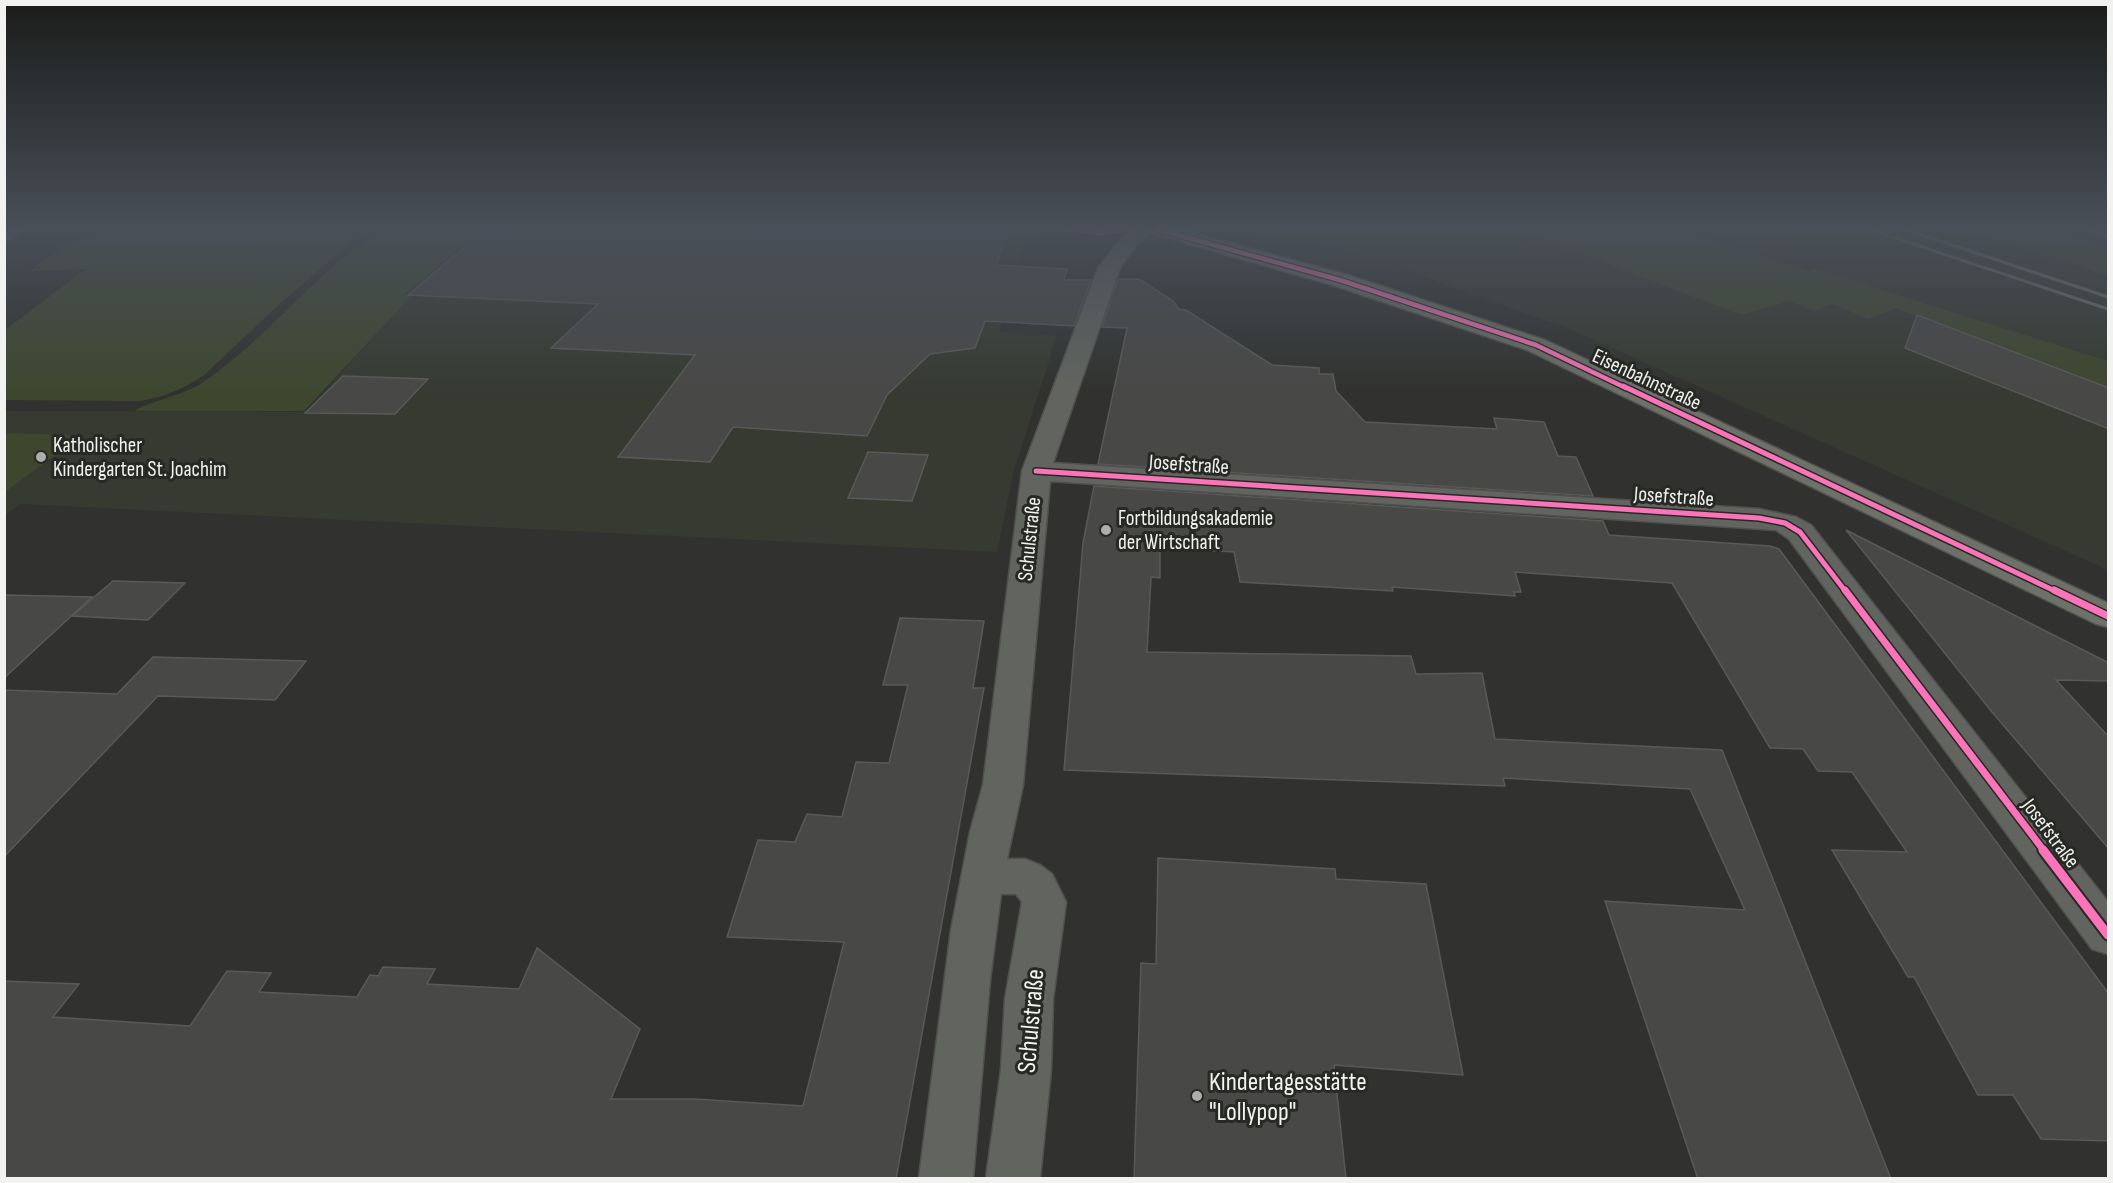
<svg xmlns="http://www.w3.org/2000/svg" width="2113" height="1183" font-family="'Sofia Sans Condensed',sans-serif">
	<rect width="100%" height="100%" fill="#31322f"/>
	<!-- built -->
	<g fill="#363a31">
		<path d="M 485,227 L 1028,227 L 1038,235 L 1027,237 L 999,332 L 1057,336 L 1014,470 L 997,552 L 20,504 L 5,515 L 5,411 L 305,412 L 410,298 L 403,296 Z"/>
		<path d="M 1226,227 L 2108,227 L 2108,570 L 1572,330 L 1378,260 Z"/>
	</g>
	<!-- green -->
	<g fill="#3e472e">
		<path d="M 113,227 L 375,227 L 344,248 L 283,301 L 204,375 C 184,389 164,397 140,401 L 5,400 L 5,330 L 86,269 L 30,271 L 66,244 Z"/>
		<path d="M 385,227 L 485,227 L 404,295 L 411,297 L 304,411 L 135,411 C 143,403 185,395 202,383 C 268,338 317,270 385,227 Z"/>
		<path d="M 1531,227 L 1675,227 L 1809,272 L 1815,269 L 2108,361 L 2108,388 L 1896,308 L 1869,319 L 1832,304 L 1814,311 L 1789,301 L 1742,315 L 1520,231 Z"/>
		<path d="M 1956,227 L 2048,227 L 2108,245 L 2108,276 Z"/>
		<path d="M 5,433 L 82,435 L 5,492 Z"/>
	</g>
	<!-- building -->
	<g fill="#484846" stroke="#595957" stroke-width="1.5">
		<path d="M 488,227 L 603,227 L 789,234 L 794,227 L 1009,227 L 996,265 L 1067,269 L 1064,280 L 1091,280 L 1074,326 L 985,321 L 975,348 L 930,354 L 887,395 L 867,436 L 733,427 L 710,462 L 618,457 L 695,355 L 551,348 L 598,304 L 408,295 Z"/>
		<path d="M 1118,279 L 1139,279 L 1173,301 L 1179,309 L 1186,310 L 1272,365 L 1319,368 L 1319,374 L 1333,374 L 1336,391 L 1365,422 L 1497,429 L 1494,418 L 1544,422 L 1558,456 L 1576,457 L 1593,496 L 1098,464 L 1127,328 L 1102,327 Z"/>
		<path d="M 1917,315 L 2109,388 L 2109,429 L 1905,348 Z"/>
		<path d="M 343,376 L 428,379 L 395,414 L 305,413 Z"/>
		<path d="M 868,452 L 928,455 L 912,501 L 848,498 Z"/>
		<path d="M 1094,486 L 1603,521 L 1609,535 L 1770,546 L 1779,549 L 2109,994 L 2109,1141 L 2041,1139 L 2013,1095 L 1978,1095 L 1914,977 L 1908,977 L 1832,850 L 1907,852 L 1852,772 L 1818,771 L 1803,749 L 1770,748 L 1672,583 L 1515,572 L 1521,592 L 1514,592 L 1515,596 L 1392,587 L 1393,591 L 1240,582 L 1234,552 L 1160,548 L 1160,578 L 1151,577 L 1147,652 L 1411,656 L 1416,674 L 1482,673 L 1495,739 L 1722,750 L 1891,1179 L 1698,1179 L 1605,901 L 1745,910 L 1690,789 L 1503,778 L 1505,786 L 1064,770 L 1083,543 Z"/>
		<path d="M 1846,530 L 2109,663 L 2109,681 L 2056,680 L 2109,737 L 2109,849 L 1992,712 Z"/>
		<path d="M 113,581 L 185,583 L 148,620 L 72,616 Z"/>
		<path d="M 4,595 L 92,597 L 4,678 Z"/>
		<path d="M 900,618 L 984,621 L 973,688 L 984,688 L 896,1179 L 4,1179 L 4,981 L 79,984 L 53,1017 L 190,1026 L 227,971 L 271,973 L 259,992 L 357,997 L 370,975 L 378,976 L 383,967 L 435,969 L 427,984 L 519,989 L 537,948 L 640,1029 L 611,1099 L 695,1099 L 803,1106 L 844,942 L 727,937 L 758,840 L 795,842 L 807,814 L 842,817 L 856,762 L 889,763 L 908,685 L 883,685 Z"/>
		<path d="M 153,657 L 306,661 L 275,700 L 158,696 L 4,857 L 4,690 L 117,694 Z"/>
		<path d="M 1158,858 L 1335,869 L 1336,879 L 1426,884 L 1463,1075 L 1334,1065 L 1346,1179 L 1134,1179 L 1141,963 L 1156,964 Z"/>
	</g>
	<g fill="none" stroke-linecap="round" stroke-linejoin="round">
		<!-- street casing -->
		<g stroke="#50504f" stroke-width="3">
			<g id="street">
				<path d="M 4,227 L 27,227 L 11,239 L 4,241 Z"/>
				<path d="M 1135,227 L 1158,227 L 1137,244 L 1120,268 L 1053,463 L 1759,509 L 1796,517 L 1811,525 L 2108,902 L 2108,954 L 2092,949 L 1789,539 L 1776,530 L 1050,481 L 1023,785 L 1007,859 L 1025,859 L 1040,865 L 1052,874 L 1066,902 L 1053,999 L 1051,1070 L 1040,1178 L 986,1178 L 1001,1070 L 1005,999 L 1022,902 L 1016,894 L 1001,894 L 990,980 L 973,1178 L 919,1178 L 951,930 L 970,832 L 983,785 L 1022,471 L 1098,268 L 1123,236 Z"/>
			</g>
		</g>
		<!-- secondary casing -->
		<g stroke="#50504f" stroke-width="3">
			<path id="secondary" d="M 1139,227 L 1172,227 L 1348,275 L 1545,340 L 2108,603 L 2108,627 L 2096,624 L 1527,350 L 1332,285 L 1142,231 Z"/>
		</g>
		<!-- street -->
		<use href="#street" fill="#62655f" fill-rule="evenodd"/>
		<!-- secondary -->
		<use href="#secondary" fill="#6d7168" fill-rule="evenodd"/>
		<!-- rail -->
		<g stroke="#6d6e6a" stroke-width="3">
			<path d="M 1863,227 L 2108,309"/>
			<path d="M 1898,227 L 2108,297"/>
			<path d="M 2080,227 L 2108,236"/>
		</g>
		<!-- cycleway-far3 casing -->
		<g stroke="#272925" stroke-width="7">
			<g id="cycleway-far3">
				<path d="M 1055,227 L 1100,233 L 1146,227"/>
				<path d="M 1149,227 L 1340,280 L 1536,345 L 1626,388"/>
			</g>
		</g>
		<!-- cycleway-far2 casing -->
		<g stroke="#272925" stroke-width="8">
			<g id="cycleway-far2">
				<path d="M 1623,386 L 2057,592"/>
				<path d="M 1036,471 L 1759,518 L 1785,523 L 1800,532 L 1846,592"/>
			</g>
		</g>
		<!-- cycleway-far1 casing -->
		<g stroke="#272925" stroke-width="10">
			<g id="cycleway-far1">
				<path d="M 1845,590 L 2045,852"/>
				<path d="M 2054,590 L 2108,616"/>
			</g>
		</g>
		<!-- cycleway casing -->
		<g stroke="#272925" stroke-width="13">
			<path id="cycleway" d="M 2043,850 L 2108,935"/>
		</g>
		<!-- cycleway-far3 -->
		<use href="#cycleway-far3" stroke="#fb73b8" stroke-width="4.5"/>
		<!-- cycleway-far2 -->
		<use href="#cycleway-far2" stroke="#fb73b8" stroke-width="5"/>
		<!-- cycleway-far1 -->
		<use href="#cycleway-far1" stroke="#fb73b8" stroke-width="7"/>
		<!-- cycleway -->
		<use href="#cycleway" stroke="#fb73b8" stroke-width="9"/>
	</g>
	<!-- sky -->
	<linearGradient id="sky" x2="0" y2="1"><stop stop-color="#1b1c1a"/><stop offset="0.58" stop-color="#484f58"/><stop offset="1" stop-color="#484f58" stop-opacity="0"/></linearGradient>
	<rect width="2113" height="393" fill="url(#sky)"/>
	<!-- markers -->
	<g fill="#aeafac" stroke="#272925" stroke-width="2">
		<circle cx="41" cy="457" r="6"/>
		<circle cx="1106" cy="530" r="6"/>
		<circle cx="1197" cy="1096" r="6"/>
	</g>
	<g text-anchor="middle" stroke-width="6" stroke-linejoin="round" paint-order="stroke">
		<!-- street labels -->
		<g font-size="21" fill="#f2f3f0" stroke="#272925">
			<text transform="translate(1647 379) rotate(25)" y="7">Eisenbahnstraße</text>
			<text transform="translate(1189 464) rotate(4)" y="7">Josefstraße</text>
			<text transform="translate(1674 496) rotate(4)" y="7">Josefstraße</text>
			<text transform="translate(1029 539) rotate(-84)" y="7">Schulstraße</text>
			<text transform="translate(2051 833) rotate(53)" y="7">Josefstraße</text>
		</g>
		<!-- poi labels -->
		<g font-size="21" fill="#f2f3f0" stroke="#272925" text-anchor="start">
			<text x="53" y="452">Katholischer<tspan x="53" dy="24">Kindergarten St. Joachim</tspan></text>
			<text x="1118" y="525">Fortbildungsakademie<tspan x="1118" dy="24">der Wirtschaft</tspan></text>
		</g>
		<!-- near-street labels -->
		<g font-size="26" fill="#f2f3f0" stroke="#272925">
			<text transform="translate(1030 1021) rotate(-85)" y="9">Schulstraße</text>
		</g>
		<!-- near-poi labels -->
		<g font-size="26" fill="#f2f3f0" stroke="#272925" text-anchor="start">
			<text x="1209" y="1090">Kindertagesstätte<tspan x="1209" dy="30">"Lollypop"</tspan></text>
		</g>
	</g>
	<!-- border -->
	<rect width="2113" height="1183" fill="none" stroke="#f2f3f0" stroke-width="12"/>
</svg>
